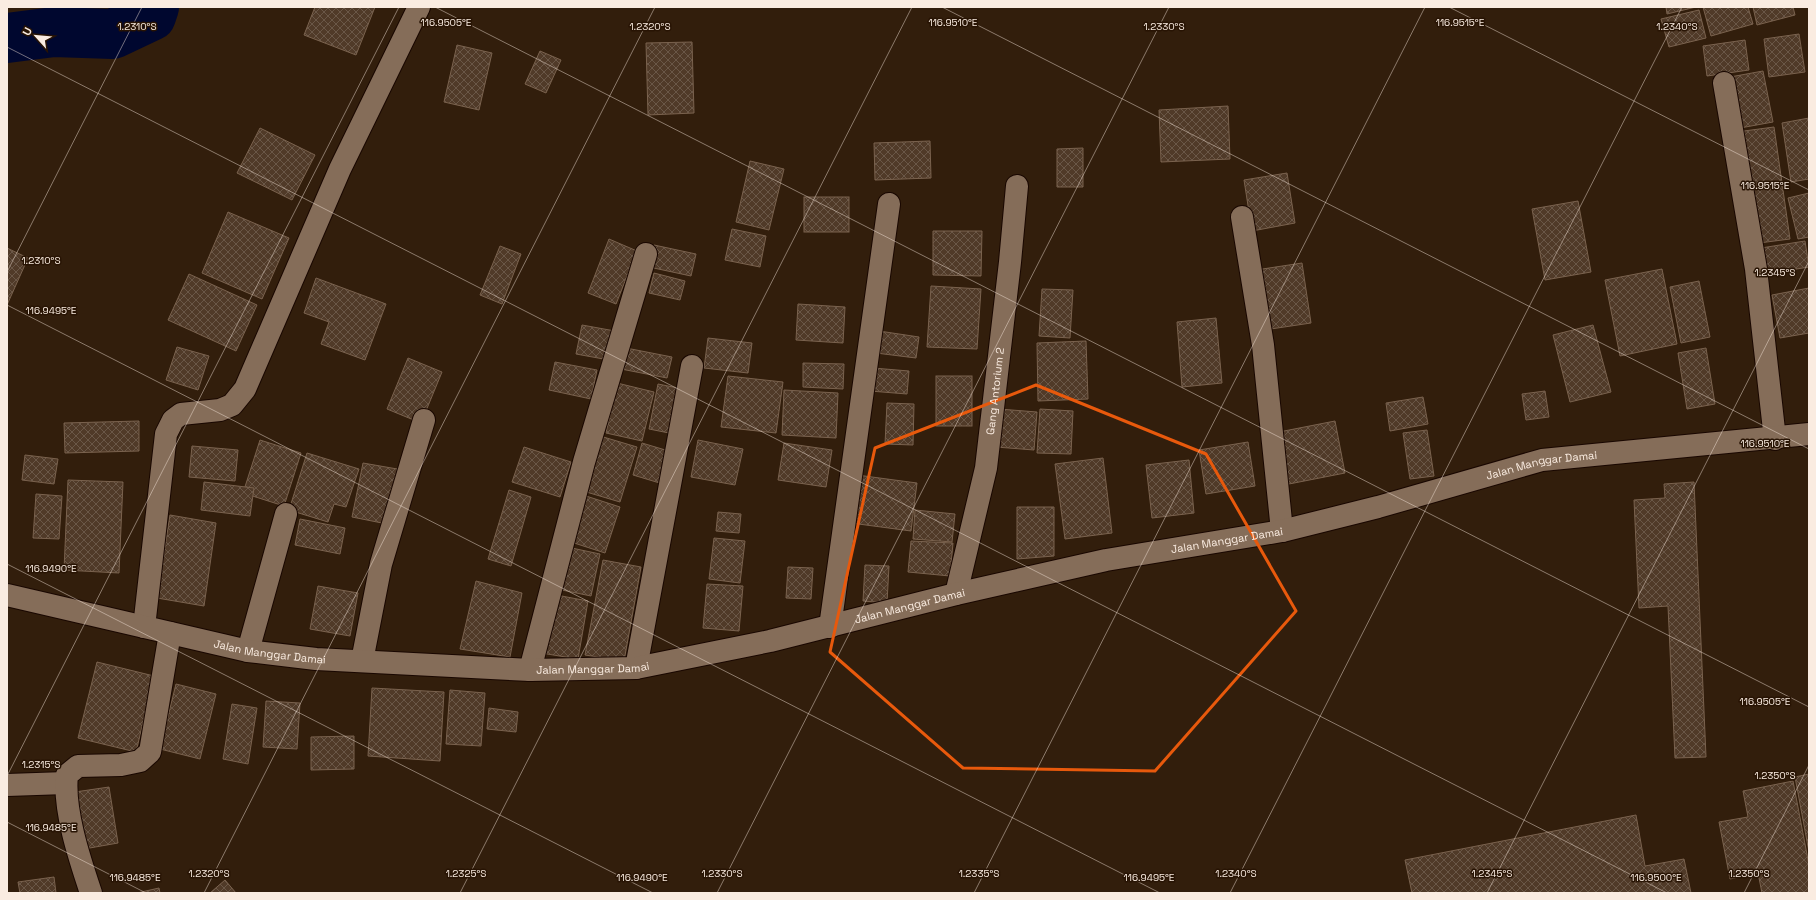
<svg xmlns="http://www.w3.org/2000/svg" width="1816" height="900" font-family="'Space Grotesk',sans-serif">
	<defs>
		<pattern id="building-cross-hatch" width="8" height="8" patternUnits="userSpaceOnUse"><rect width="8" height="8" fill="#503a28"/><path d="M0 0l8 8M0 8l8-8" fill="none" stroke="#6a5747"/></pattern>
	</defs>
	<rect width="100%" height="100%" fill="#321e0c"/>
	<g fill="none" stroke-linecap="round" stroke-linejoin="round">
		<!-- river -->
		<path stroke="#00072f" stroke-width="50" d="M 7,38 L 54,32 L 113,34 L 151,16 L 154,7"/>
	</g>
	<!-- building -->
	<g fill="url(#building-cross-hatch)" stroke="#7a624e">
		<path d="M 315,7 L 375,7 L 356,55 L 304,35 Z"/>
		<path d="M 1666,7 L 1696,7 L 1667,14 Z"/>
		<path d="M 1703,7 L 1748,7 L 1753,24 L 1711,36 Z"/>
		<path d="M 1753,7 L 1793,7 L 1795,15 L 1757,25 Z"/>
		<path d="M 1699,10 L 1706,38 L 1669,47 L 1661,19 Z"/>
		<path d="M 1799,34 L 1805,72 L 1769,77 L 1764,39 Z"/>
		<path d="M 1745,40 L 1749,70 L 1707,76 L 1703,46 Z"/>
		<path d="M 692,42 L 694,113 L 648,115 L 646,43 Z"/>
		<path d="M 457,45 L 492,53 L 479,110 L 444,102 Z"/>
		<path d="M 540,51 L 561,60 L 546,93 L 525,84 Z"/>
		<path d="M 1763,71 L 1773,122 L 1740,128 L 1730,77 Z"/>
		<path d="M 1228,106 L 1230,159 L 1161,162 L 1159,110 Z"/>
		<path d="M 1809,118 L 1809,179 L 1791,182 L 1782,123 Z"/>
		<path d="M 1774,127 L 1790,239 L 1759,243 L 1744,131 Z"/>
		<path d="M 260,128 L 315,155 L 292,200 L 237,173 Z"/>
		<path d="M 930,141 L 931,178 L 875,180 L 874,143 Z"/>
		<path d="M 1083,148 L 1083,187 L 1057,187 L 1057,149 Z"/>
		<path d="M 750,161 L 784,169 L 769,230 L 736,222 Z"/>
		<path d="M 1287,173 L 1295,223 L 1252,231 L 1244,180 Z"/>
		<path d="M 1809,193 L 1809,237 L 1798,239 L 1788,198 Z"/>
		<rect x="804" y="197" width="45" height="35"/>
		<path d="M 1578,201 L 1591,272 L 1545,280 L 1532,209 Z"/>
		<path d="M 228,212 L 289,238 L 262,299 L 202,273 Z"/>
		<path d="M 732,229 L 766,236 L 760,267 L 725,260 Z"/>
		<path d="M 933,231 L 982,231 L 981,276 L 933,275 Z"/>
		<path d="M 609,239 L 637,251 L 616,304 L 588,293 Z"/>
		<path d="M 1805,241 L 1809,267 L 1765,274 L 1761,248 Z"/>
		<path d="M 654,245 L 696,254 L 691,276 L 649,267 Z"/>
		<path d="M 500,246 L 521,254 L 502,304 L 480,295 Z"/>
		<path d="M 7,248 L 28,258 L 7,305 Z"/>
		<path d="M 1302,263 L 1311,323 L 1264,330 L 1256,270 Z"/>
		<path d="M 1662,269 L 1677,344 L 1620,356 L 1605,280 Z"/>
		<path d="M 654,273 L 685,281 L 680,300 L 649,293 Z"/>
		<path d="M 189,274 L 257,305 L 236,351 L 168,320 Z"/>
		<path d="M 316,278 L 386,304 L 365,360 L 321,344 L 329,322 L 304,313 Z"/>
		<path d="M 1699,281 L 1710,337 L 1681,343 L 1670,287 Z"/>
		<path d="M 931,286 L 981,289 L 977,349 L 927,347 Z"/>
		<path d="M 1809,288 L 1809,333 L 1780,338 L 1772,295 Z"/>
		<path d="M 1042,289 L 1073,290 L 1070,338 L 1039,336 Z"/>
		<path d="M 798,304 L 845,307 L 843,343 L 796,340 Z"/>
		<path d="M 1216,318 L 1222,383 L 1182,387 L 1177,322 Z"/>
		<path d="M 582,325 L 615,331 L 609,360 L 576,354 Z"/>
		<path d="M 1593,325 L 1611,392 L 1570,402 L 1553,335 Z"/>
		<path d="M 879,331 L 919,337 L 916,358 L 876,353 Z"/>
		<path d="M 708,338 L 752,343 L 748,373 L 704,368 Z"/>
		<path d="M 1086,341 L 1088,399 L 1038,401 L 1037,343 Z"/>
		<path d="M 177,347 L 209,356 L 198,390 L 166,380 Z"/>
		<path d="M 626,348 L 672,357 L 667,378 L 621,369 Z"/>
		<path d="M 1706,348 L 1715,404 L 1687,409 L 1678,353 Z"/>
		<path d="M 408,358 L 442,372 L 421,423 L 387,409 Z"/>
		<path d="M 555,362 L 597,370 L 591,399 L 549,390 Z"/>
		<path d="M 803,363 L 844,364 L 843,389 L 803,387 Z"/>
		<path d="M 873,368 L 909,371 L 907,394 L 870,391 Z"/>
		<path d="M 728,376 L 783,382 L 776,433 L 721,427 Z"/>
		<rect x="936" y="376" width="36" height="50"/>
		<path d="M 617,383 L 654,392 L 642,441 L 606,433 Z"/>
		<path d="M 658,384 L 683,389 L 674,434 L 649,429 Z"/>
		<path d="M 784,390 L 838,393 L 836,438 L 782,435 Z"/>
		<path d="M 1545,391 L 1549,417 L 1526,420 L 1522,394 Z"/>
		<path d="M 1423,397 L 1428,424 L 1390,431 L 1386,403 Z"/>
		<path d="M 887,403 L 914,404 L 913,445 L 885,444 Z"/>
		<path d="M 999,409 L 1037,412 L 1034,450 L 996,447 Z"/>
		<path d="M 1040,409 L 1073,411 L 1071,454 L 1037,453 Z"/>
		<path d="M 139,421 L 139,451 L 65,453 L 64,423 Z"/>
		<path d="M 1335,421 L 1345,473 L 1289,484 L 1279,432 Z"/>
		<path d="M 1427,430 L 1434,476 L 1410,479 L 1403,433 Z"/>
		<path d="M 600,436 L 637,447 L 620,502 L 583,491 Z"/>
		<path d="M 260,440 L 301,453 L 284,506 L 243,493 Z"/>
		<path d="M 698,440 L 743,449 L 735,485 L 691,477 Z"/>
		<path d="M 1248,442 L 1255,486 L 1206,494 L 1199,450 Z"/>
		<path d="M 642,443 L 672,452 L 663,484 L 633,475 Z"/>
		<path d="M 784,443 L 832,450 L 826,487 L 778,480 Z"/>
		<path d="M 192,446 L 238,450 L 235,481 L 189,477 Z"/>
		<path d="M 524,447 L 571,462 L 560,497 L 512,482 Z"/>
		<path d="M 307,453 L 359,469 L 346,507 L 334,504 L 328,522 L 289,510 Z"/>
		<path d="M 25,455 L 58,459 L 54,484 L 22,480 Z"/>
		<path d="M 1103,458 L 1112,533 L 1065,539 L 1055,464 Z"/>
		<path d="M 1189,460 L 1194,513 L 1152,518 L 1146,465 Z"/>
		<path d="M 363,463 L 403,470 L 392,525 L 352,517 Z"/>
		<path d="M 857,475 L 917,483 L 911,531 L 851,523 Z"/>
		<path d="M 68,480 L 123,482 L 119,573 L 64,570 Z"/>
		<path d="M 204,482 L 254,488 L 250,516 L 201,510 Z"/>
		<path d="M 1694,482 L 1706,757 L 1675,758 L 1668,606 L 1639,608 L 1634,500 L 1665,498 L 1664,484 Z"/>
		<path d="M 509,490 L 531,497 L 511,566 L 488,559 Z"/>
		<path d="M 36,494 L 62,496 L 59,539 L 33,538 Z"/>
		<path d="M 583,495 L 620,507 L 605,553 L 568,541 Z"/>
		<path d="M 1017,507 L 1054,507 L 1054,556 L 1017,559 Z"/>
		<path d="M 915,510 L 955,514 L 952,542 L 913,539 Z"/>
		<path d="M 718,512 L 741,514 L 739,533 L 716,531 Z"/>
		<path d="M 170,515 L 216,523 L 204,606 L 157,598 Z"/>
		<path d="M 300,519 L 345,528 L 340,554 L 295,545 Z"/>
		<path d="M 714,538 L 745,541 L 740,583 L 709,579 Z"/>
		<path d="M 911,541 L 953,543 L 950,576 L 908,572 Z"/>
		<path d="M 567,547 L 600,554 L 591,596 L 557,589 Z"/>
		<path d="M 603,560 L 641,567 L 624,661 L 585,655 Z"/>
		<path d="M 865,565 L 889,566 L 887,603 L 863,601 Z"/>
		<path d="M 788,567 L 813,568 L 811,599 L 786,598 Z"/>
		<path d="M 476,581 L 522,593 L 510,657 L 460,649 Z"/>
		<path d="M 707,584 L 743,586 L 739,631 L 703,628 Z"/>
		<path d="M 318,586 L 358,593 L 350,636 L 310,629 Z"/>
		<path d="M 551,594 L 588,601 L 578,659 L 541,653 Z"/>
		<path d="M 97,662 L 154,676 L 136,752 L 78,738 Z"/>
		<path d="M 176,684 L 216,694 L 200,759 L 160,749 Z"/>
		<path d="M 372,688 L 444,692 L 440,761 L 368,756 Z"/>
		<path d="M 450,690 L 485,693 L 481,746 L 446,744 Z"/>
		<path d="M 266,701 L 300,703 L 297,749 L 263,747 Z"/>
		<path d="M 232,704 L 257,708 L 248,764 L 223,759 Z"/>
		<path d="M 489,708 L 518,712 L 516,732 L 487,729 Z"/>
		<path d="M 354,736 L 354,769 L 311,770 L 311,737 Z"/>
		<path d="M 1809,774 L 1809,852 L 1795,777 Z"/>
		<path d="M 1793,781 L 1809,865 L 1809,893 L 1762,893 L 1758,873 L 1730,879 L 1719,822 L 1748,817 L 1743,791 Z"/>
		<path d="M 109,787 L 118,843 L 84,849 L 75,792 Z"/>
		<path d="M 1636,815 L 1645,866 L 1684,859 L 1691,893 L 1412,893 L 1405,860 Z"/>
		<path d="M 54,877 L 56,893 L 20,893 L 18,882 Z"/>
		<path d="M 225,880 L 236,893 L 210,893 Z"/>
		<path d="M 159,888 L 160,893 L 137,893 Z"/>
	</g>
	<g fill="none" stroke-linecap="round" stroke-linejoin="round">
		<!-- street casing -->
		<g stroke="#190700" stroke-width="24">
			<g id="street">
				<path d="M 1724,83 L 1756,269 L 1775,439"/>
				<path d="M 1242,217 L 1263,345 L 1282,531"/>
				<path id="s1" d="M 956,594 L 986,468 L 1010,262 L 1017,186"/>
				<path d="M 144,627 L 166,434 L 173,420 L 181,414 L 220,410 L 232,405 L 245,389 L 340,169 L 419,7"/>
				<path d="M 830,627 L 889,204"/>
				<path d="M 248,651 L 286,514"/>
				<path d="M 362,661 L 381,564 L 424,420"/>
				<path d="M 636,668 L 692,366"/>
				<path d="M 530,670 L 584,462 L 646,254"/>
				<path d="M 7,785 L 66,783"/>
				<path d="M 91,893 C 80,860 63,810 67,775 L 78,766 L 121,765 L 140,761 L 150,752 L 170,633"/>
			</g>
		</g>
		<!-- secondary casing -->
		<g stroke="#190700" stroke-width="24">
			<g id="secondary">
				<path id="s2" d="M 7,595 L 248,651 L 316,659 L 530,670 L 636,668 L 770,641 L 956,594 L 1106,560 L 1282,531 L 1378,507 L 1542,460 L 1809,434"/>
			</g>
		</g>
		<!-- street -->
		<use href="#street" stroke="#856d59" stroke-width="22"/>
		<!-- secondary -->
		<use href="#secondary" stroke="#856d59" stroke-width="22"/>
	</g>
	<!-- marked area -->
	<path fill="none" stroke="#e8590c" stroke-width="3" stroke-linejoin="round" d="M 1036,385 L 1206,454 L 1296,611 L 1155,771 L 963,768 L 830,652 L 875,448 Z"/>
	<!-- ticks -->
	<path fill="none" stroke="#faece1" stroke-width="1" stroke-opacity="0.45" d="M 435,7 L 1809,707M 942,7 L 1809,449M 1449,7 L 1809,190M 7,47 L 1667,893M 7,272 L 142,7M 7,305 L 1160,893M 7,564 L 653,893M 7,776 L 399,7M 7,822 L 146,893M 204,893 L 655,7M 460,893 L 912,7M 717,893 L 1169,7M 974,893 L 1425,7M 1230,893 L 1682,7M 1487,893 L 1809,261M 1744,893 L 1809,765"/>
	<g text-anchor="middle" stroke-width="3" stroke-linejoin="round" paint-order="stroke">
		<!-- street labels -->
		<g font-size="11" fill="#faece1" stroke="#281404">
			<text dy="4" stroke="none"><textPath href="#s1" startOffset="207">Gang Antorium 2</textPath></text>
			<text dy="4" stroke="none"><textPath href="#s2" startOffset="1565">Jalan Manggar Damai</textPath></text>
			<text dy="4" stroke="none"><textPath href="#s2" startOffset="1241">Jalan Manggar Damai</textPath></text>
			<text dy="4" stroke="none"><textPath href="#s2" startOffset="917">Jalan Manggar Damai</textPath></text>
			<text dy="4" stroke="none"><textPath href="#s2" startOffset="269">Jalan Manggar Damai</textPath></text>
			<text dy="4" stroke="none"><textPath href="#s2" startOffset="593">Jalan Manggar Damai</textPath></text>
		</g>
	</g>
	<g font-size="10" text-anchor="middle" fill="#faece1" stroke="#281404" stroke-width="3" stroke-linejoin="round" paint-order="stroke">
		<text x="446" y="26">116.9505°E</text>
		<text x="953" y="26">116.9510°E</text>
		<text x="1460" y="26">116.9515°E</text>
		<text x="137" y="30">1.2310°S</text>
		<text x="650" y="30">1.2320°S</text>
		<text x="1164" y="30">1.2330°S</text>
		<text x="1677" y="30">1.2340°S</text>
		<text x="1765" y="189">116.9515°E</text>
		<text x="41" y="264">1.2310°S</text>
		<text x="1775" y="276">1.2345°S</text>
		<text x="51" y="314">116.9495°E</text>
		<text x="1765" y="447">116.9510°E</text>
		<text x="51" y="572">116.9490°E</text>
		<text x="1765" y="705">116.9505°E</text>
		<text x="41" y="768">1.2315°S</text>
		<text x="1775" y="779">1.2350°S</text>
		<text x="51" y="831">116.9485°E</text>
		<text x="209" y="877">1.2320°S</text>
		<text x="466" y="877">1.2325°S</text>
		<text x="722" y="877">1.2330°S</text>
		<text x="979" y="877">1.2335°S</text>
		<text x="1236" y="877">1.2340°S</text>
		<text x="1492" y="877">1.2345°S</text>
		<text x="1749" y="877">1.2350°S</text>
		<text x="135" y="881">116.9485°E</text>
		<text x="642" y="881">116.9490°E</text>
		<text x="1149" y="881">116.9495°E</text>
		<text x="1656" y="881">116.9500°E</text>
	</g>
	<!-- border -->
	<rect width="1816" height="900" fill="none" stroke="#faece1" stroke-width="16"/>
	<!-- north arrow -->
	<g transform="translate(36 36) rotate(297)" stroke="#281404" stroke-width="3" paint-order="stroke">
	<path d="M0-3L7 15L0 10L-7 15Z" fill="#faece1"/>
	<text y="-6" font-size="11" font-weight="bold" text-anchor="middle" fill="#faece1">U</text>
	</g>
</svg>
